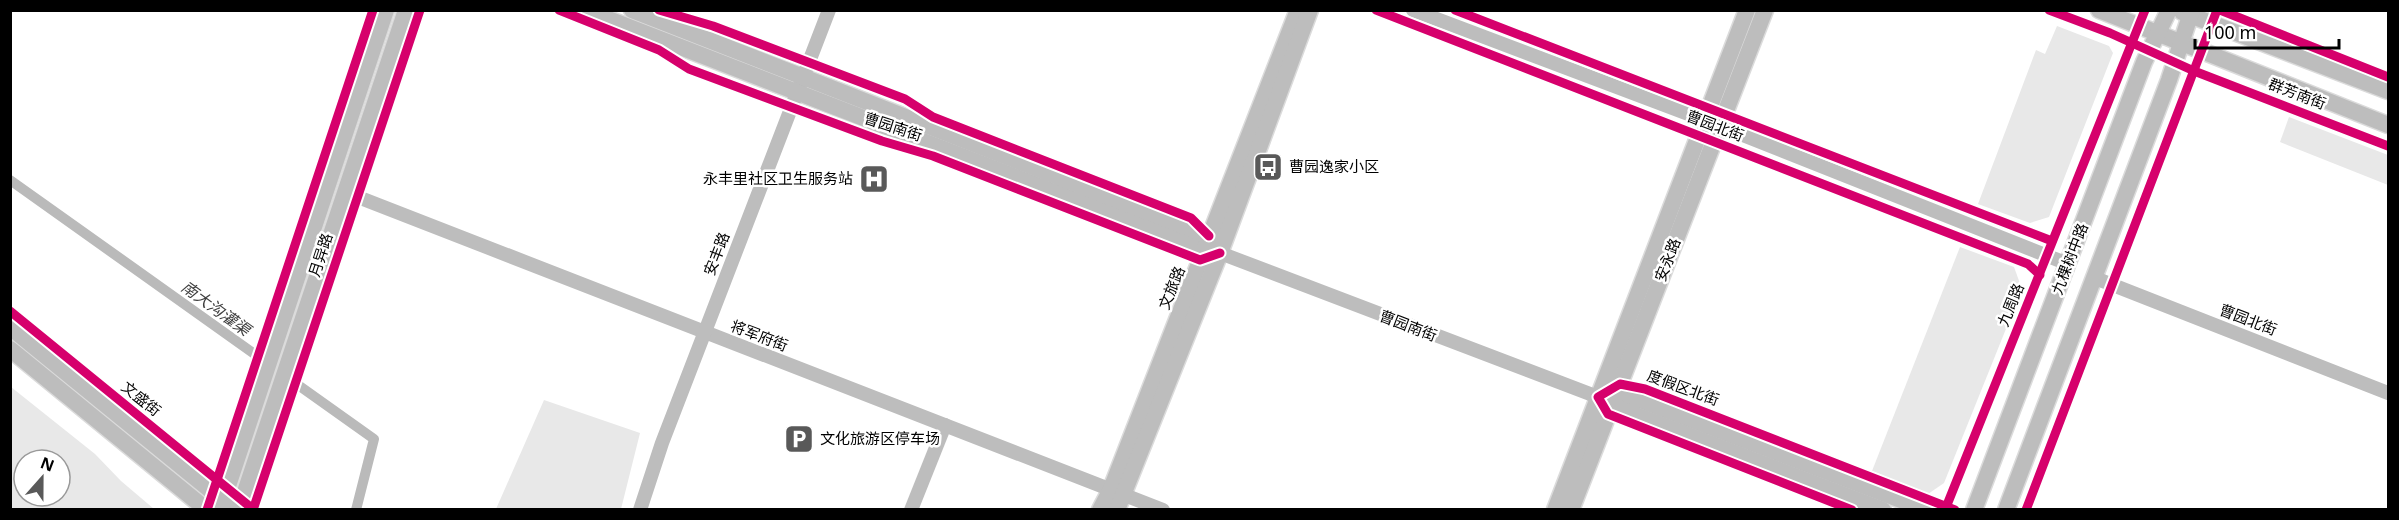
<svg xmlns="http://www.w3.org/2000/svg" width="2399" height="520" font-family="'Noto Sans','Noto Sans SC',sans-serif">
	<rect width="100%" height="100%" fill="#fff"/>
	<!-- green -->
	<g fill="#e8e8e8" fill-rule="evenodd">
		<path d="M 2057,26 L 2109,46 L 2113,53 L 2049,217 L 2030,223 L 1978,204 L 2036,50 L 2045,54 Z"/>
		<path d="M 2289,117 L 2388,155 L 2388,185 L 2280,142 Z"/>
		<path d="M 1960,247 L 2014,267 L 2022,289 L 1944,483 L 1928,494 L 1872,471 Z"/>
		<path d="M 11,387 L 95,454 L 121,481 L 154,509 L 11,509 ZM 24,460 L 60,460 L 60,496 L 24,496 Z"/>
		<path d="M 544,400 L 640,433 L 621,509 L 496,509 Z"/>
	</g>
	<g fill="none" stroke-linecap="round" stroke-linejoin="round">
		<!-- canal -->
		<path stroke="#bababa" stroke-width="10" d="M 10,180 L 374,439 L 356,510"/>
		<!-- major casing -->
		<g stroke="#dbdbdb" stroke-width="19">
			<g id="major">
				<path d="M 585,10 L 1204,250 L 1220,253"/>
				<path d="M 632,10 L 1209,236 L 1220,253"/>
				<path d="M 2099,10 L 2388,125"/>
				<path d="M 2182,12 L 2388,91"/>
				<path d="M 10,327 L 231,507"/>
				<path d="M 10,349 L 207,510"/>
				<path d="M 1607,395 L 1616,394 L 1640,400 L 1927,510"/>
				<path d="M 1604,401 L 1628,412 L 1883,510"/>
				<path d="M 220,510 L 386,10"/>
				<path d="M 239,510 L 406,10"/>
				<path d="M 1100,510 L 1111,489 L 1298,10"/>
				<path d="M 1117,510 L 1220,253 L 1310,10"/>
				<path d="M 1555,510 L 1747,10"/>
				<path d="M 1571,510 L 1765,10"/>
				<path d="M 1974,510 L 2144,62 L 2169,10"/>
				<path d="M 2006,510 L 2169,80 L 2192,10"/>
			</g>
		</g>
		<!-- minor -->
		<g stroke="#bdbdbd" stroke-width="14">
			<path d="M 1413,10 L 1720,126 L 2068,264"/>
			<path d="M 345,192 L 1163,510"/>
			<path d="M 1220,253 L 1598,397"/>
			<path d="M 2095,278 L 2388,393"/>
			<path d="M 640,510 L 662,443 L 829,10"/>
			<path d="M 911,510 L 945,425"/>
		</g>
		<!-- major -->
		<use href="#major" stroke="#bdbdbd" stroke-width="16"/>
		<!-- cycleway casing -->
		<g stroke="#fff" stroke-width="13">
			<g id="cycleway">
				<path d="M 559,10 L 659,50 L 689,69 L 882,141 L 933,156 L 1200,260 L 1220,253"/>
				<path d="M 659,10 L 713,26 L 905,99 L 933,117 L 1191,218 L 1209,236"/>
				<path d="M 1376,10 L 2028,264 L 2040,275"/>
				<path d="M 1455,10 L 2052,241"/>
				<path d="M 2049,10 L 2110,33 L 2194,71 L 2388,146"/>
				<path d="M 2220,10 L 2388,77"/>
				<path d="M 10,311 L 254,510"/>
				<path d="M 207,510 L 373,10"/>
				<path d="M 253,510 L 420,10"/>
				<path d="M 1852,510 L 1608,414 L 1598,397 L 1620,384 L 1645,389 L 1955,510"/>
				<path d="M 1945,510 L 2145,10"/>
				<path d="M 2026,510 L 2217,10"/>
			</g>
		</g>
		<!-- cycleway -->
		<use href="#cycleway" stroke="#d6006c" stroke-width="9"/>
	</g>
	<!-- icons -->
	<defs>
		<g id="bus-square" transform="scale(1.5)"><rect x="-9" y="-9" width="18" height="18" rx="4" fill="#595959" stroke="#fff"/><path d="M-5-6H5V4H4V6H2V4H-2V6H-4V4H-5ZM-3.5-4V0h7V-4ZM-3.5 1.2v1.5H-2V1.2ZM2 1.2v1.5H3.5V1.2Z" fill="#fff"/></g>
		<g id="hospital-square" transform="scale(1.5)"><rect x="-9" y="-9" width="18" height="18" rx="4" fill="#595959" stroke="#fff"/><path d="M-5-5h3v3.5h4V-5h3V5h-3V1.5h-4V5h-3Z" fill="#fff"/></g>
		<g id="parking-square" transform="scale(1.5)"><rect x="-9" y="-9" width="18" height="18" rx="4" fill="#595959" stroke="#fff"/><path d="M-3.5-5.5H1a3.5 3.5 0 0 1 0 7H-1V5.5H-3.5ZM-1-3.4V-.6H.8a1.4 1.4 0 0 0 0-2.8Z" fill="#fff"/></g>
	</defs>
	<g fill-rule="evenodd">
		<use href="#bus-square" x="1268" y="167"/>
		<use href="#hospital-square" x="874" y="179"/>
		<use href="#parking-square" x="799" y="439"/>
	</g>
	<g text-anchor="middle" stroke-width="5" stroke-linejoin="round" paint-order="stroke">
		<!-- street labels -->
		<g font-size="15" fill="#000" stroke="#fff">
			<text transform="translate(2297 94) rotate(21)" y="5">群芳南街</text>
			<text transform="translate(1715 126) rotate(21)" y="5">曹园北街</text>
			<text transform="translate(893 127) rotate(18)" y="5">曹园南街</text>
			<text transform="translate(717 254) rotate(-69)" y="5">安丰路</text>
			<text transform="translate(321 255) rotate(-72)" y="5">月异路</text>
			<text transform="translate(2070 259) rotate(-69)" y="5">九棵树中路</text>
			<text transform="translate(1668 260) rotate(-69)" y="5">安永路</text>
			<text transform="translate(1172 288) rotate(-68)" y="5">文旅路</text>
			<text transform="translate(2011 305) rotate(-68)" y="5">九周路</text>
			<text transform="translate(2248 320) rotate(21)" y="5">曹园北街</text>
			<text transform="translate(1408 326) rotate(21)" y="5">曹园南街</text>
			<text transform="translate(759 336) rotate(21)" y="5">将军府街</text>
			<text transform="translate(1683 388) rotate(20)" y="5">度假区北街</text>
			<text transform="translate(141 399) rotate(39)" y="5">文盛街</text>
		</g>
		<!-- poi labels -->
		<g font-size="15" fill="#000" stroke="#fff" text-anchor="start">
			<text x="1289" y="172">曹园逸家小区</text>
			<text x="853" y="184" text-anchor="end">永丰里社区卫生服务站</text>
			<text x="820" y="444">文化旅游区停车场</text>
		</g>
		<!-- water labels -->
		<g font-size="16" font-style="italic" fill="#3e3e3e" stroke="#fff">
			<text transform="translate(216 308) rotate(36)" y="6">南大沟灌渠</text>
		</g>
	</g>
	<!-- border -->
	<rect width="2399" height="520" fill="none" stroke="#000000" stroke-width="24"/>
	<!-- north arrow -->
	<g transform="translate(42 478) rotate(21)"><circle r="28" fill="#ffffff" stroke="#999999" stroke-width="1.5"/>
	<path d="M0-4.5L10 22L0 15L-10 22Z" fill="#595959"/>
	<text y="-9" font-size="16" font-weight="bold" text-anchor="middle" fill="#000000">N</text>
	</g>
	<!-- scale -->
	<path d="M2195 39v9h144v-9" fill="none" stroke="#000000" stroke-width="3"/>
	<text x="2204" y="39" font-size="18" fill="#000000" stroke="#ffffff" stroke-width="4.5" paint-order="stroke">100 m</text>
</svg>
